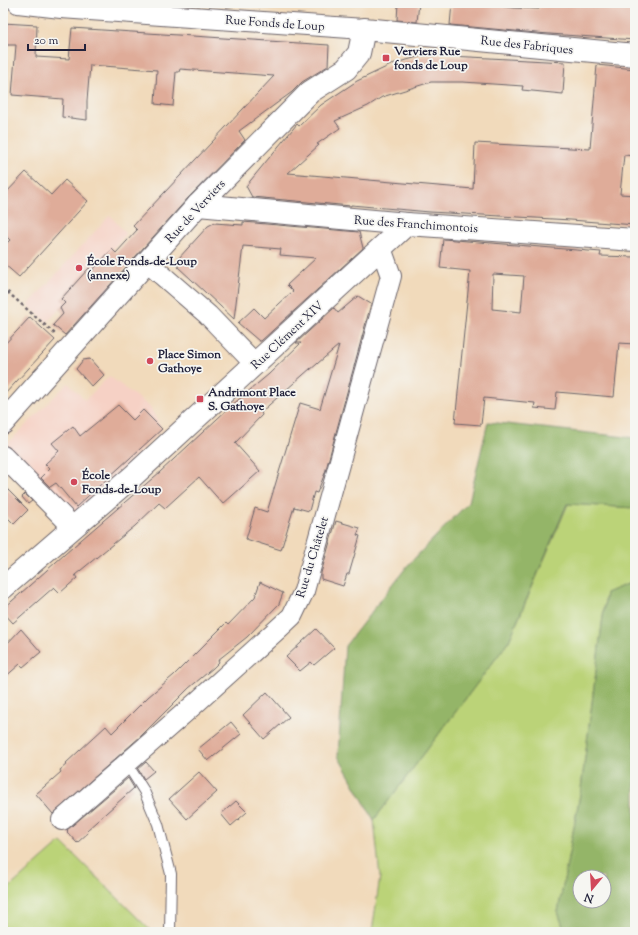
<svg xmlns="http://www.w3.org/2000/svg" width="638" height="935" font-family="'Sorts Mill Goudy',serif">
	<rect width="100%" height="100%" fill="#f6f6f2"/>
	<filter id="ink" filterUnits="userSpaceOnUse"><feTurbulence type="fractalNoise" baseFrequency=".025" numOctaves="2"/><feDisplacementMap in="SourceGraphic" scale="8" xChannelSelector="R" yChannelSelector="G"/><feConvolveMatrix kernelMatrix="1 2 1 2 8 2 1 2 1" color-interpolation-filters="sRGB"/></filter>
	<filter id="wash" filterUnits="userSpaceOnUse"><feTurbulence type="fractalNoise" baseFrequency=".012" numOctaves="4" result="noise"/><feDisplacementMap in="SourceGraphic" scale="16" xChannelSelector="R" yChannelSelector="G"/><feGaussianBlur stdDeviation="0.9" result="paint"/><feColorMatrix in="noise" values="0 0 0 0 0 0 0 0 0 0 0 0 0 0 0 0 0 1.4 0 .05"/><feComposite in="paint" operator="in"/></filter>
	<g filter="url(#wash)">
		<rect width="100%" height="100%" fill="#f1dabb"/>
		<!-- built -->
		<g fill="#f6d1c5">
			<path d="M 110,215 L 126,234 L 95,269 L 95,272 L 114,291 L 85,323 L 65,304 L 47,322 L 28,305 Z"/>
			<path d="M 109,376 L 150,407 L 162,430 L 72,518 L 5,446 L 68,383 L 85,400 Z"/>
		</g>
		<!-- green -->
		<g fill="#bbd378" stroke="#6e7a5a">
			<path d="M 568,504 L 635,508 L 635,581 L 606,593 L 581,789 L 558,912 L 565,932 L 372,932 L 380,877 L 374,820 L 509,641 Z"/>
			<path d="M 61,842 L 152,932 L 3,932 L 3,893 Z"/>
		</g>
		<!-- forest -->
		<g fill="#94b568" stroke="#5b6c52" fill-rule="evenodd">
			<path d="M 488,422 L 635,438 L 635,508 L 567,504 L 509,641 L 374,820 L 338,756 L 345,646 L 408,565 L 469,502 Z"/>
			<path d="M 635,581 L 635,932 L 565,932 L 558,912 L 581,789 L 606,593 ZM 580,877 L 604,877 L 604,901 L 580,901 Z"/>
		</g>
		<g id="blocks">
			<!-- building -->
			<g fill="#dfac99" fill-rule="evenodd">
				<path d="M 398,3 L 419,3 L 417,22 L 397,20 Z"/>
				<path d="M 452,3 L 473,3 L 515,8 L 539,9 L 540,3 L 569,3 L 599,5 L 599,3 L 635,3 L 635,40 L 536,33 L 450,25 Z"/>
				<path d="M 3,23 L 37,25 L 36,57 L 69,59 L 72,28 L 329,45 L 328,66 L 302,82 L 292,92 L 239,131 L 245,140 L 189,197 L 65,335 L 53,325 L 63,314 L 60,308 L 65,303 L 61,299 L 89,268 L 92,271 L 112,249 L 116,253 L 137,230 L 133,226 L 274,76 L 180,69 L 179,72 L 176,72 L 173,106 L 155,104 L 157,70 L 90,65 L 87,101 L 87,120 L 62,117 L 63,99 L 12,95 L 16,45 L 3,45 Z"/>
				<path d="M 432,55 L 565,62 L 563,94 L 522,90 L 523,86 L 463,82 L 431,82 L 382,97 L 368,106 L 335,121 L 340,128 L 317,144 L 319,145 L 288,173 L 473,189 L 475,143 L 590,149 L 597,65 L 635,69 L 635,156 L 624,155 L 620,194 L 635,195 L 635,225 L 571,220 L 430,212 L 351,205 L 351,206 L 252,197 L 246,186 L 297,124 L 299,126 L 321,105 L 357,81 L 395,63 L 422,56 Z"/>
				<path d="M 26,172 L 51,195 L 65,180 L 88,201 L 19,277 L 3,263 L 3,247 L 10,240 L 3,233 L 3,196 Z"/>
				<path d="M 243,222 L 359,232 L 363,248 L 261,341 L 259,341 L 238,323 L 254,308 L 264,318 L 293,291 L 287,285 L 316,258 L 280,255 L 281,249 L 243,246 L 234,319 L 178,267 L 178,259 L 208,226 L 214,223 L 243,225 Z"/>
				<path d="M 443,239 L 601,252 L 600,256 L 635,257 L 635,344 L 619,343 L 614,397 L 557,392 L 555,410 L 534,408 L 535,403 L 484,398 L 481,425 L 455,423 L 470,271 L 440,268 ZM 493,274 L 524,276 L 521,312 L 492,309 Z"/>
				<path d="M 358,296 L 371,304 L 325,473 L 317,493 L 314,492 L 309,511 L 294,507 L 281,550 L 246,539 L 255,508 L 267,512 L 300,403 L 320,409 L 339,345 L 310,370 L 311,368 L 261,412 L 262,415 L 235,443 L 260,471 L 223,504 L 199,477 L 165,508 L 159,503 L 135,526 L 75,575 L 77,578 L 60,593 L 54,587 L 13,623 L 3,612 L 3,609 L 82,539 L 160,472 L 231,406 L 269,374 L 301,343 L 296,343 L 334,308 L 338,313 Z"/>
				<path d="M 30,317 L 55,340 L 3,396 L 3,346 Z"/>
				<path d="M 90,359 L 104,375 L 92,387 L 76,369 L 83,360 Z"/>
				<path d="M 118,405 L 133,420 L 143,410 L 162,429 L 76,507 L 56,483 L 50,487 L 41,478 L 50,469 L 45,464 L 59,451 L 52,443 L 73,426 L 80,436 Z"/>
				<path d="M 3,485 L 28,510 L 14,524 L 3,513 Z"/>
				<path d="M 25,494 L 32,501 L 28,504 L 22,497 Z"/>
				<path d="M 336,521 L 360,528 L 357,535 L 360,536 L 349,574 L 347,574 L 343,586 L 321,579 L 321,573 Z"/>
				<path d="M 260,582 L 283,593 L 279,604 L 247,637 L 218,660 L 219,662 L 213,668 L 189,688 L 141,736 L 53,814 L 36,794 L 61,772 L 60,770 L 67,764 L 66,763 L 106,726 L 112,733 L 148,697 L 174,675 L 226,623 L 228,625 L 255,597 Z"/>
				<path d="M 21,629 L 41,652 L 23,667 L 20,664 L 3,679 L 3,648 Z"/>
				<path d="M 316,629 L 334,648 L 314,665 L 311,662 L 300,671 L 286,657 Z"/>
				<path d="M 267,692 L 289,717 L 264,739 L 243,715 Z"/>
				<path d="M 231,722 L 241,734 L 208,761 L 198,749 Z"/>
				<path d="M 146,762 L 154,771 L 144,779 L 138,769 Z"/>
				<path d="M 199,772 L 217,792 L 187,819 L 169,799 Z"/>
				<path d="M 128,778 L 134,788 L 87,830 L 89,832 L 77,843 L 67,832 L 68,831 L 67,830 Z"/>
				<path d="M 236,801 L 247,812 L 231,826 L 221,814 Z"/>
			</g>
		</g>
	</g>
	<g filter="url(#ink)">
		<use href="#blocks" fill-opacity="0" stroke="#6a6268" stroke-width="1"/>
		<g fill="none" stroke-linecap="round" stroke-linejoin="round">
			<!-- service casing -->
			<g stroke="#6a6268" stroke-width="12">
				<path id="service" d="M 127,764 L 144,791 L 158,824 L 171,874 L 170,932"/>
			</g>
			<!-- minor casing -->
			<g stroke="#6a6268" stroke-width="22">
				<g id="minor">
					<path d="M 18,3 L 61,8 L 364,29"/>
					<path d="M 148,263 L 208,315 L 255,364"/>
					<path d="M 3,456 L 73,527"/>
					<path d="M 62,820 L 197,702 L 279,628 L 292,616 L 304,591 L 391,276 L 381,248"/>
				</g>
			</g>
			<!-- tertiary casing -->
			<g stroke="#6a6268" stroke-width="24">
				<g id="tertiary">
					<path d="M 198,205 L 407,224 L 635,240"/>
					<path d="M 3,423 L 198,205 L 310,92 L 346,69 L 359,53 L 364,29 L 635,55"/>
					<path d="M 3,588 L 133,476 L 407,224"/>
				</g>
			</g>
			<!-- path -->
			<path stroke="#6a6268" stroke-width="2.5" stroke-dasharray="3 3" stroke-linecap="butt" d="M 3,288 L 55,334"/>
			<!-- service -->
			<use href="#service" stroke="#fff" stroke-width="10"/>
			<!-- minor -->
			<use href="#minor" stroke="#fff" stroke-width="20"/>
			<!-- tertiary -->
			<use href="#tertiary" stroke="#fff" stroke-width="22"/>
		</g>
	</g>
	<!-- markers -->
	<g fill="#d1495b" stroke="#f6f6f2" stroke-width="1.5">
		<rect x="382" y="54" width="8" height="8" rx="2"/>
		<circle cx="79" cy="268" r="4"/>
		<circle cx="150" cy="361" r="4"/>
		<rect x="196" y="395" width="8" height="8" rx="2"/>
		<circle cx="74" cy="482" r="4"/>
	</g>
	<g text-anchor="middle" stroke-width="3.5" stroke-linejoin="round" paint-order="stroke">
		<!-- street labels -->
		<g font-size="12" fill="#22223b" stroke="#f6f6f2">
			<text transform="translate(275 23) rotate(4)" y="4">Rue Fonds de Loup</text>
			<text transform="translate(527 45) rotate(6)" y="4">Rue des Fabriques</text>
			<text transform="translate(195 211) rotate(-47)" y="4">Rue de Verviers</text>
			<text transform="translate(416 224) rotate(4)" y="4">Rue des Franchimontois</text>
			<text transform="translate(287 335) rotate(-43)" y="4">Rue Clément XIV</text>
			<text transform="translate(312 557) rotate(-73)" y="4">Rue du Châtelet</text>
		</g>
		<!-- poi labels -->
		<g font-size="12" font-weight="bold" fill="#22223b" stroke="#f6f6f2" text-anchor="start">
			<text x="394" y="55">Verviers Rue<tspan x="394" dy="14">fonds de Loup</tspan></text>
			<text x="87" y="265">École Fonds-de-Loup<tspan x="87" dy="14">(annexe)</tspan></text>
			<text x="158" y="358">Place Simon<tspan x="158" dy="14">Gathoye</tspan></text>
			<text x="208" y="396">Andrimont Place<tspan x="208" dy="14">S. Gathoye</tspan></text>
			<text x="82" y="479">École<tspan x="82" dy="14">Fonds-de-Loup</tspan></text>
		</g>
	</g>
	<!-- margin -->
	<rect width="638" height="935" fill="none" stroke="#f6f6f2" stroke-width="16"/>
	<!-- north arrow -->
	<g transform="translate(592 889) rotate(198)"><circle r="19" fill="#f6f6f2" stroke="#a1a1a9"/>
	<path d="M0-3L7 15L0 10L-7 15Z" fill="#d1495b"/>
	<text y="-6" font-size="11" font-weight="bold" text-anchor="middle" fill="#22223b">N</text>
	</g>
	<!-- scale -->
	<path d="M28 44v6h57v-6" fill="none" stroke="#22223b" stroke-width="2"/>
	<text x="34" y="44" font-size="12" fill="#22223b" stroke="#f6f6f2" stroke-width="3" paint-order="stroke">20 m</text>
</svg>
